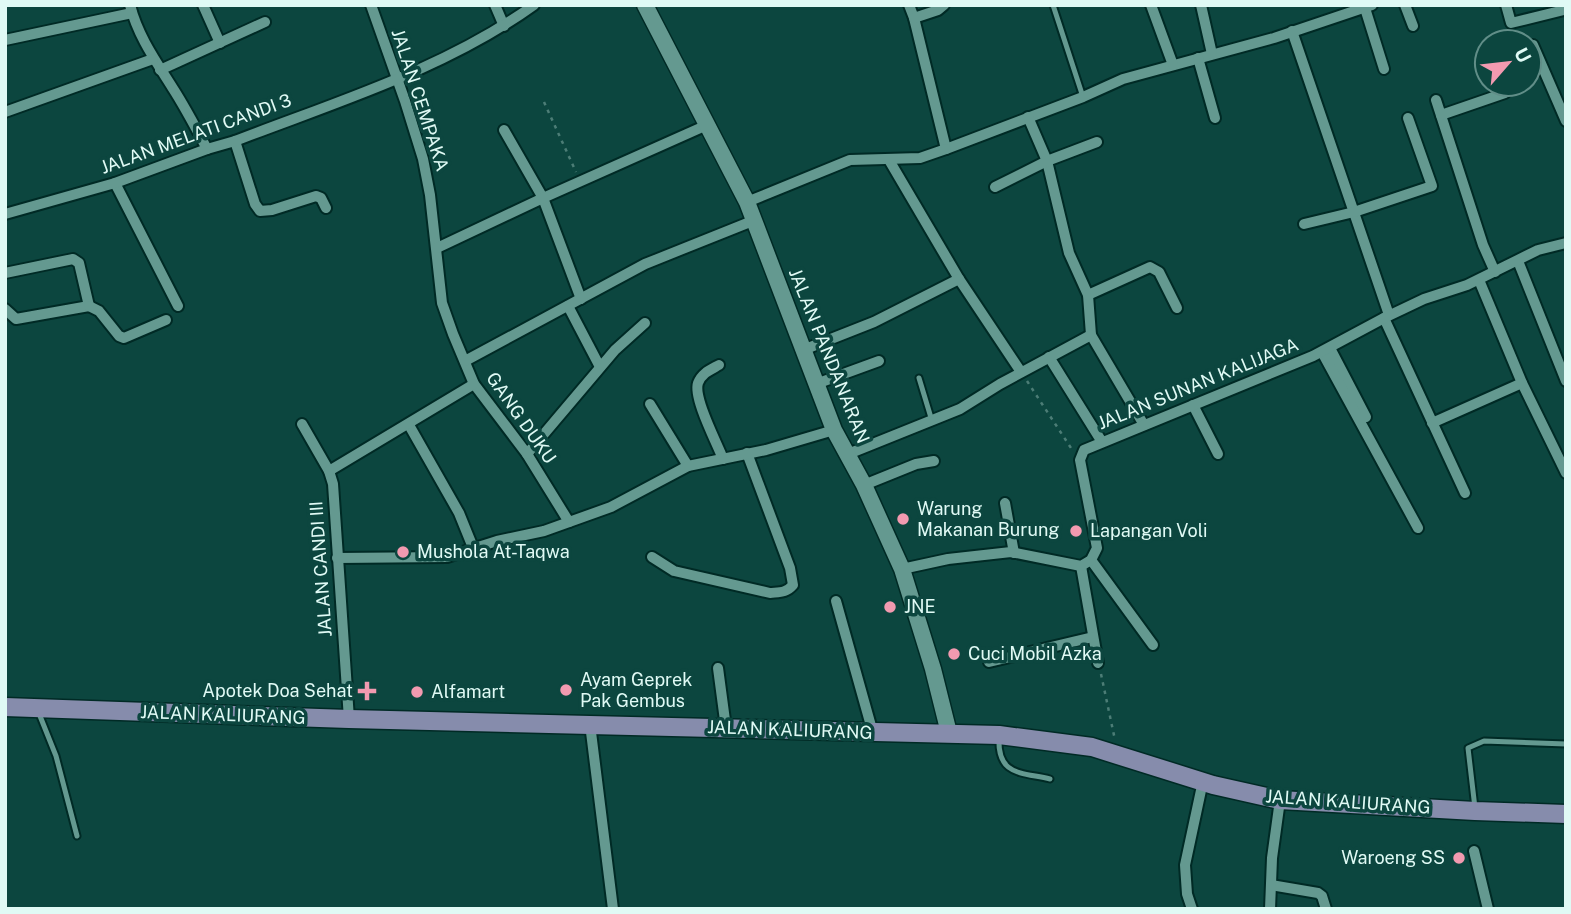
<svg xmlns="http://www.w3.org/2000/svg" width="1571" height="914" font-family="'Public Sans',sans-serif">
	<rect width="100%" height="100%" fill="#0c463f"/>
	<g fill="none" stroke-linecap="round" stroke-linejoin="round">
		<!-- service casing -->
		<g stroke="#002a25" stroke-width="9">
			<g id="service">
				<path d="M 1053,5 L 1083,97"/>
				<path d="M 919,378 L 932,421"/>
				<path d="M 38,711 L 56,756 L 77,836"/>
				<path d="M 999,737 C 997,776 1021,772 1050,779"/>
				<path d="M 1475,808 L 1468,748 L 1484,741 L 1566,744"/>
			</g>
		</g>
		<!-- minor casing -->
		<g stroke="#002a25" stroke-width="14">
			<g id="minor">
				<path d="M 130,5 C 138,36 155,60 172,87 C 185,107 196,128 207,149"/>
				<path d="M 203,5 L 220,43"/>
				<path d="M 371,5 L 405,101 L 423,159 L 430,195 L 442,303 L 453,334 L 474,384 L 527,454 L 569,522"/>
				<path d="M 495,5 L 504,26"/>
				<path d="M 909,5 L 914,18 L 946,149 L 1083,97 L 1123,79 L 1274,38 L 1372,5"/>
				<path d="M 1151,5 L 1173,65"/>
				<path d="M 1201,5 L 1212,54"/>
				<path d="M 1364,5 L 1384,69"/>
				<path d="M 1405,5 L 1413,26"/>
				<path d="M 1506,5 L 1511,23 L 1564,10 L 1562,5"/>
				<path d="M 914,18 L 938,10 L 944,5"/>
				<path d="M 1292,31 L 1389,315"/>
				<path d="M 5,40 L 132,13"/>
				<path d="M 1533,45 L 1566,121"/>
				<path d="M 1198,58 L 1215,118"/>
				<path d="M 160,70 L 265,22"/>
				<path d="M 1436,100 L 1483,245 L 1495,272"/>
				<path d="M 5,112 L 153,59"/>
				<path d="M 1441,115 L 1505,93"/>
				<path d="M 1028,117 L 1047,161 L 1069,253 L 1088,295 L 1091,335"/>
				<path d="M 504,130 L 543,198 L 581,299"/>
				<path d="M 235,141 L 255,204 L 260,211 L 272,210 L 316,196 L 321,198 L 326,208"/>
				<path d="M 889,160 L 959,279 L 1021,372"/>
				<path d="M 115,183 L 178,306"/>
				<path d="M 995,187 L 1047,161 L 1097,142"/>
				<path d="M 747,202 L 850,160 L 920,158 L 946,149"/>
				<path d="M 5,214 L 115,183 L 207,149 L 235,141 C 336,102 445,69 534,5"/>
				<path d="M 1304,224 L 1354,212 L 1432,186 L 1408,118"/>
				<path d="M 437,248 L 543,198 L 707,125"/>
				<path d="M 1518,261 L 1566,381"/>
				<path d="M 5,273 L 73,259 L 79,263 L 89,306 L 16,319 L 5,309"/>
				<path d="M 1479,280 L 1522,383 L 1566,473"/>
				<path d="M 1088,295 L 1150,267 L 1159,272 L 1177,308"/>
				<path d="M 89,306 L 99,311 L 119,336 L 124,338 L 166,320"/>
				<path d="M 568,306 L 600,367"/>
				<path d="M 1384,318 L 1465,493"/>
				<path d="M 1330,348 L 1366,417"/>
				<path d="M 803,350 L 874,322 L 959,279"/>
				<path d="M 1322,352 L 1418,528"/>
				<path d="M 1049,357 L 1102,442"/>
				<path d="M 465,361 L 645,264 L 755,220"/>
				<path d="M 719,365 C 710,370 702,373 698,383 C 693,398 717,443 723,459"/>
				<path d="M 816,384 L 879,361"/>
				<path d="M 650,404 L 688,466"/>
				<path d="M 1193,405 L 1218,454"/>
				<path d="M 1432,423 L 1522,383"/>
				<path d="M 302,424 L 329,471 L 333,484 L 349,719"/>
				<path d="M 409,425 L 459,513 L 474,550"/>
				<path d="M 527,454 L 615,350 L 645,323"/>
				<path d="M 848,454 L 960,409 L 1000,384 L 1091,335 L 1144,425"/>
				<path d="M 329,471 L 474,384"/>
				<path d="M 864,485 L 916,464 L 934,461"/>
				<path d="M 1005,503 L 1014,553"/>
				<path d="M 652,557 L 674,571 L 770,593 C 780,592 786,593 793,585 L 790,568 L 747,453"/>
				<path d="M 337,558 L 447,557 L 497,541 L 544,531 L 611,507 L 688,466 L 766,450 L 834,430"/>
				<path d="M 1091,560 L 1153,645"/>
				<path d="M 1081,566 L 1098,663"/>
				<path d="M 902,569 L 948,559 L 1011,552 L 1081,566 L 1091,560 L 1097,548 L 1080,460 L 1084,450 L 1313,356 L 1384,318 L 1424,299 L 1467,285 L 1538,250 L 1566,243"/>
				<path d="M 836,601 L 873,733"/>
				<path d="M 989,662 L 1093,637"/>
				<path d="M 718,668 L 726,728"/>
				<path d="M 590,724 L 613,909"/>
				<path d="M 1474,851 L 1488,909"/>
				<path d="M 1271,885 L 1318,893 L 1322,896 L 1326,909"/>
				<path d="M 1192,909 L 1187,894 L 1185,865 L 1203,781"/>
				<path d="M 1270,909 L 1272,858 L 1280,800"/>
			</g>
		</g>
		<!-- secondary casing -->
		<g stroke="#002a25" stroke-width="19">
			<path id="secondary" d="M 645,5 L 747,202 L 834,430 L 864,485 L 902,569 L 933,669 L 949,733"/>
		</g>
		<!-- primary casing -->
		<g stroke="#002a25" stroke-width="21">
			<path id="primary" d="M 5,707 L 349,719 L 999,735 L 1092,747 L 1213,785 L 1280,800 L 1475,811 L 1566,814"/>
		</g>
		<!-- path -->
		<g stroke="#4c7d76" stroke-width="2.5" stroke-dasharray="3.5 5" stroke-linecap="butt">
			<path d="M 544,102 L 576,172"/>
			<path d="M 1027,381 L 1071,448"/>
			<path d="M 1101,674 L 1115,740"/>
		</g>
		<!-- service -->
		<use href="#service" stroke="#649990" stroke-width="5"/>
		<!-- minor -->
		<use href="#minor" stroke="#649990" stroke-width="10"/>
		<!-- secondary -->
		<use href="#secondary" stroke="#649990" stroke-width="16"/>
		<!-- primary -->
		<use href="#primary" stroke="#868cac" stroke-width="18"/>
	</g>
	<!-- markers -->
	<g fill="#f29ab0" stroke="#0c463f" stroke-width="2.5">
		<circle cx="903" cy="519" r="7"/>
		<circle cx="1076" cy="531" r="7"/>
		<circle cx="403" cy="552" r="7"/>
		<circle cx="890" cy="607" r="7"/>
		<circle cx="954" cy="654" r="7"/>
		<circle cx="566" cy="690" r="7"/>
		<path d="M363.5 680.5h7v7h7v7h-7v7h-7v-7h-7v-7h7z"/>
		<circle cx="417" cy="692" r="7"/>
		<circle cx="1459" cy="858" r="7"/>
	</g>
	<g text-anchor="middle" stroke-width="7" stroke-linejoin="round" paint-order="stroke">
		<!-- street labels -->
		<g font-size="18" fill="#e0faf5" stroke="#0c463f">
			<text transform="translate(420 100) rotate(72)" y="6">JALAN CEMPAKA</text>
			<text transform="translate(196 134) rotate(-20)" y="6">JALAN MELATI CANDI 3</text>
			<text transform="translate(829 356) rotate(68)" y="6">JALAN PANDANARAN</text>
			<text transform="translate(1198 384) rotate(-22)" y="6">JALAN SUNAN KALIJAGA</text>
			<text transform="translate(521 418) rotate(55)" y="6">GANG DUKU</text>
			<text transform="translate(321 569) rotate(-94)" y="6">JALAN CANDI III</text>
			<text transform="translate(223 715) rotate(2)" y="6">JALAN KALIURANG</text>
			<text transform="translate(790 730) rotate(2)" y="6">JALAN KALIURANG</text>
			<text transform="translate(1348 802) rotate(4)" y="6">JALAN KALIURANG</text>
		</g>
		<!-- poi labels -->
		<g font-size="18" fill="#e0faf5" stroke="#0c463f" text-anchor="start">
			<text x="917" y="515">Warung<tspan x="917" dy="21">Makanan Burung</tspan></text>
			<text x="1090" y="537">Lapangan Voli</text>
			<text x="417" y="558">Mushola At-Taqwa</text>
			<text x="904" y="613">JNE</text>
			<text x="968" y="660">Cuci Mobil Azka</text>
			<text x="580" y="686">Ayam Geprek<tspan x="580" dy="21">Pak Gembus</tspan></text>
			<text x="353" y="697" text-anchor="end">Apotek Doa Sehat</text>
			<text x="431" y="698">Alfamart</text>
			<text x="1445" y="864" text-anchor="end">Waroeng SS</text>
		</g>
	</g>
	<!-- border -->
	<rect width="1571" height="914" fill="none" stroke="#e0faf5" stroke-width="14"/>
	<!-- north arrow -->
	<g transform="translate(1508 63) rotate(62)"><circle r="33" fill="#0c463f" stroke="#618e88" stroke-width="2"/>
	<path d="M0-5L12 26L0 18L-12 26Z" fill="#f29ab0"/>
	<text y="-10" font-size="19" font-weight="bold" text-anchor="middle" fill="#e0faf5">U</text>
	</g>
</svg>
